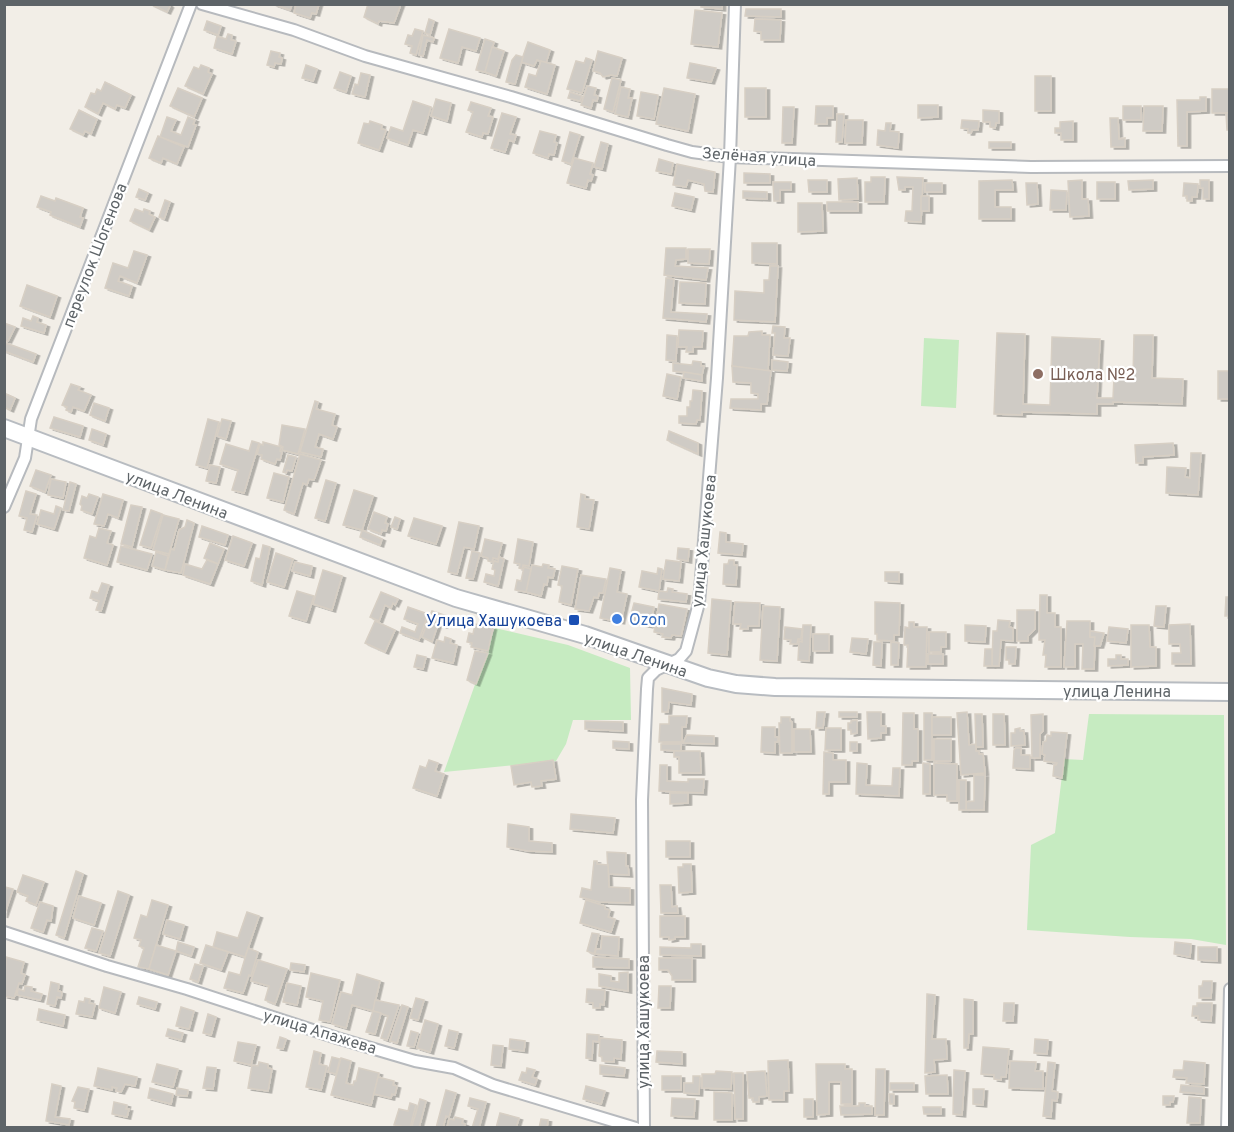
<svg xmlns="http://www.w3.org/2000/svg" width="1234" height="1132" font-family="Overpass,sans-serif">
	<defs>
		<filter id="shadow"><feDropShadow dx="3.5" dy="2" stdDeviation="0" flood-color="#0004"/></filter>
	</defs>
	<rect width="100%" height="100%" fill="#f2eee7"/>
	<!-- green -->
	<g fill="#c6ebc1">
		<path d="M 924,338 L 959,340 L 956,408 L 921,406 Z"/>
		<path d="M 495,628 L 568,645 L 630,668 L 631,720 L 573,720 L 566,744 L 556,761 L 444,772 Z"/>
		<path d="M 1089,714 L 1224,715 L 1226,945 L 1191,939 L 1130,937 L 1027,930 L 1031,845 L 1055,833 L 1064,759 L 1083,760 Z"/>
	</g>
	<!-- building -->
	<g fill="#cfcbc5" stroke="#d7cfc4" stroke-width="1.5" filter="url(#shadow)">
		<path d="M 150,4 L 168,4 L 170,6 L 167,12 Z"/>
		<path d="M 273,4 L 292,4 L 290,10 Z"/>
		<path d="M 296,4 L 319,4 L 316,14 L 312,13 L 310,18 L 294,13 Z"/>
		<path d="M 368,4 L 401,4 L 394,23 L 379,21 L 378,24 L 364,17 Z"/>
		<path d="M 701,4 L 722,4 L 722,9 L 701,7 Z"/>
		<path d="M 746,9 L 781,9 L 781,17 L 745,16 Z"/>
		<path d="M 695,10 L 722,13 L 718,47 L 691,44 Z"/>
		<path d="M 429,19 L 434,21 L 430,35 L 425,33 Z"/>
		<path d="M 755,19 L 781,20 L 780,40 L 761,40 L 761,32 L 754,31 Z"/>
		<path d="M 207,21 L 221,26 L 218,35 L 204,30 Z"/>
		<path d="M 415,29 L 423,31 L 416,55 L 410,53 L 412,46 L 405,44 L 408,35 L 412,36 Z"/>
		<path d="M 449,29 L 480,38 L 476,51 L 462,47 L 458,63 L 440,58 Z"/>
		<path d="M 228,34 L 232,35 L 231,40 L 236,41 L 232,54 L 214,48 L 217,36 L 226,39 Z"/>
		<path d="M 423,35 L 434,38 L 433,42 L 427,40 L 423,56 L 419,55 Z"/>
		<path d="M 485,39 L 494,42 L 485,72 L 476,70 Z"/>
		<path d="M 528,42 L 550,50 L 546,63 L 537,60 L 534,66 L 521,62 Z"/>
		<path d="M 492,47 L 504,51 L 496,76 L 485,72 Z"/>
		<path d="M 271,51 L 280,53 L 279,57 L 282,58 L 281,64 L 275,63 L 274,67 L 267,65 Z"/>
		<path d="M 598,51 L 622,58 L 617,76 L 611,75 L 603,77 L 600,73 L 593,71 Z"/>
		<path d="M 516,55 L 523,57 L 515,84 L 506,82 L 512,60 Z"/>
		<path d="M 586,58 L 592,60 L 582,93 L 567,89 L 576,61 L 584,63 Z"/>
		<path d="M 541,61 L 555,65 L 547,94 L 525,87 L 529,74 L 536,76 Z"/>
		<path d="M 690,63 L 716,68 L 711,82 L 687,78 Z"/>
		<path d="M 201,65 L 209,68 L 208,72 L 212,74 L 203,94 L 185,86 L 194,67 L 199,69 Z"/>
		<path d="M 306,65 L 317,69 L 313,81 L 302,78 Z"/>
		<path d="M 340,72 L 351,76 L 346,92 L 334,88 Z"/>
		<path d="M 361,73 L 370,75 L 365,97 L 352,94 L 355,84 L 358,85 Z"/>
		<rect x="1035" y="76" width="16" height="35"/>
		<path d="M 612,78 L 621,80 L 613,112 L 604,109 Z"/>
		<path d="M 105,82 L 131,95 L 125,108 L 117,105 L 115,109 L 103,103 L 98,114 L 85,107 L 91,93 L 95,94 L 97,89 L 101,91 Z"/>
		<path d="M 587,86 L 596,88 L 594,95 L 598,96 L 597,101 L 593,100 L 591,108 L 581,105 Z"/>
		<path d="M 621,87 L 630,89 L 628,98 L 632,98 L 628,117 L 615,114 Z"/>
		<path d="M 178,88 L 202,98 L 194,117 L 170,106 Z"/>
		<path d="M 664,88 L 695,94 L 688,131 L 656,124 Z"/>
		<rect x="745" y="88" width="21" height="29"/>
		<rect x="1212" y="89" width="18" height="24"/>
		<path d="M 570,92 L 582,96 L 580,101 L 568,98 Z"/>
		<path d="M 641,92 L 658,95 L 654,119 L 637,116 Z"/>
		<path d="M 1200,97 L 1206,97 L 1206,111 L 1187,112 L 1187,146 L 1178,146 L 1177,100 L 1200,100 Z"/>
		<path d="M 436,99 L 451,103 L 447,121 L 431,116 Z"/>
		<path d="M 413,101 L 431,107 L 423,133 L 413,130 L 408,145 L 387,138 L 391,127 L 403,131 Z"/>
		<path d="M 471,102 L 491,108 L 488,116 L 493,117 L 488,134 L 483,133 L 482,137 L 466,132 L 473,112 L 468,110 Z"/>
		<path d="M 918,105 L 938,105 L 938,117 L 918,118 Z"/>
		<path d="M 816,106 L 833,106 L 833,118 L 827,118 L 827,124 L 815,124 Z"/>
		<rect x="1123" y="106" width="18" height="14"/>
		<path d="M 1144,106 L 1163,106 L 1162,131 L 1143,131 Z"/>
		<path d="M 783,107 L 794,107 L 792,143 L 782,143 Z"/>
		<path d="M 79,110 L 97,119 L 91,134 L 85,131 L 83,135 L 70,129 Z"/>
		<path d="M 983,110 L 999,111 L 999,123 L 996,123 L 995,128 L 990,127 L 990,122 L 983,122 Z"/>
		<path d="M 502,113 L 516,117 L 510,134 L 516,135 L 514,142 L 509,140 L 505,152 L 491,148 Z"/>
		<path d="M 1226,113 L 1230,113 L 1230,130 L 1227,130 Z"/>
		<path d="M 837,114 L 844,114 L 842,142 L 836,142 Z"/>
		<path d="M 167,117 L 176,120 L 171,131 L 181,135 L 188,117 L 195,120 L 193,124 L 196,125 L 188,147 L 160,137 Z"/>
		<path d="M 1110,118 L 1118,118 L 1119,139 L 1125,138 L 1125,147 L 1111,147 Z"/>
		<path d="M 846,120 L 863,120 L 862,143 L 845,143 Z"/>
		<path d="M 962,120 L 979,121 L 978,130 L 972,130 L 971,133 L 968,133 L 968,129 L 961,128 Z"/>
		<path d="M 370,121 L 382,125 L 381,129 L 386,130 L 379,150 L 358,143 L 364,123 L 369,124 Z"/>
		<path d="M 1073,121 L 1073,140 L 1061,140 L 1061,133 L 1055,133 L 1055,128 L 1060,128 L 1060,122 Z"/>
		<path d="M 886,123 L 891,123 L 890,131 L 899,132 L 898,148 L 877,145 L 878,130 L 885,131 Z"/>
		<path d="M 540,131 L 556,135 L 554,142 L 557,143 L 554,155 L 549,154 L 548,158 L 533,153 Z"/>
		<path d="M 570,132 L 580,135 L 571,164 L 562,161 Z"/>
		<path d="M 158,136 L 184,147 L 177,164 L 163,158 L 161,163 L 149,158 Z"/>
		<path d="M 601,142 L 608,144 L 602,169 L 594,167 Z"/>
		<rect x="989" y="142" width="22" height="6"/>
		<path d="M 574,158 L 593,163 L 590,174 L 593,175 L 591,181 L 588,180 L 586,188 L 567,183 Z"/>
		<path d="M 659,159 L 673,163 L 671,174 L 656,171 Z"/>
		<path d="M 677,164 L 715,172 L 713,192 L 705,191 L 704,184 L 688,180 L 686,187 L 673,185 Z"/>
		<path d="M 744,173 L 770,174 L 770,183 L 744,183 Z"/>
		<path d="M 871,177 L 885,177 L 884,202 L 865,202 L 865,182 L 871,182 Z"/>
		<path d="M 897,177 L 923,178 L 921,222 L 905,221 L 906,211 L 912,211 L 913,187 L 905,187 L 905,190 L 899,190 Z"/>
		<path d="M 857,178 L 858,199 L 839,200 L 838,179 Z"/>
		<path d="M 808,180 L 827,180 L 827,192 L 809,192 Z"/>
		<path d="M 1012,180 L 1013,190 L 995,190 L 995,207 L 1011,207 L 1011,219 L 979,219 L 979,181 Z"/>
		<path d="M 1082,180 L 1082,199 L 1088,199 L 1089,216 L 1070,217 L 1068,181 Z"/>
		<path d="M 1153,180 L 1153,189 L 1129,190 L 1128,181 Z"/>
		<path d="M 1200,180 L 1209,180 L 1209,199 L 1203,199 L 1203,188 L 1200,188 Z"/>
		<path d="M 773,182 L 791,182 L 791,190 L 780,190 L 780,201 L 774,201 Z"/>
		<rect x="1097" y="182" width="18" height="17"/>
		<rect x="925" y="183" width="17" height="9"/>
		<path d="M 1026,183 L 1037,183 L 1038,204 L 1027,205 Z"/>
		<path d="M 1184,183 L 1198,184 L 1197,197 L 1192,197 L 1192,201 L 1187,201 L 1187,196 L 1183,196 Z"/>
		<path d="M 139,189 L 148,193 L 145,200 L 136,197 Z"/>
		<path d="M 1051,190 L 1067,191 L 1066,210 L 1050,210 Z"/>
		<path d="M 743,191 L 767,192 L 767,199 L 743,198 Z"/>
		<path d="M 675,193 L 694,197 L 691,210 L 672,206 Z"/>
		<path d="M 41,196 L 55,201 L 56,198 L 83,208 L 80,217 L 83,218 L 80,227 L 50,215 L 51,212 L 37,207 Z"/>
		<rect x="921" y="196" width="8" height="15"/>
		<path d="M 165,200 L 170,202 L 164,219 L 159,217 Z"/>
		<rect x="827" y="202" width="31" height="9"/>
		<path d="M 798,203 L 822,203 L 823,231 L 798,232 Z"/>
		<path d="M 135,209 L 143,212 L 144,209 L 150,211 L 149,214 L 155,217 L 149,230 L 130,221 Z"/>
		<path d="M 752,243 L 777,243 L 777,264 L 752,263 Z"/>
		<path d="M 666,248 L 686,248 L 686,259 L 676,260 L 675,266 L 708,268 L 706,280 L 664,275 Z"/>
		<path d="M 688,249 L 710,249 L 709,264 L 688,263 Z"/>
		<path d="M 134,251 L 147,255 L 137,283 L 120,276 L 118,281 L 132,286 L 129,296 L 105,288 L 113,263 L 128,268 Z"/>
		<path d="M 770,266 L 778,266 L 775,322 L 734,320 L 735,291 L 764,293 L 764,280 L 769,280 Z"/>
		<path d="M 666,278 L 674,279 L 671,312 L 707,314 L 706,322 L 663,318 Z"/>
		<path d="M 680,282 L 706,283 L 705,304 L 679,303 Z"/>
		<path d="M 27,285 L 57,296 L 50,317 L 20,306 Z"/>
		<path d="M 33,316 L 38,318 L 37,322 L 46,325 L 44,333 L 21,326 L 23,318 L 31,321 Z"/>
		<path d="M 4,323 L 15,327 L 8,341 L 4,341 Z"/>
		<path d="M 773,326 L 785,327 L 784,338 L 790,338 L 788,356 L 773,355 L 775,333 L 772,333 Z"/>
		<path d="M 679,330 L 703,331 L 702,347 L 693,347 L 693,352 L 686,352 L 687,347 L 678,347 Z"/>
		<path d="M 762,331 L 762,335 L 770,335 L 768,371 L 732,366 L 734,336 L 748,336 L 749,332 Z"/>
		<path d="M 997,333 L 1025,334 L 1023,404 L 1050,405 L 1052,337 L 1100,339 L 1097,398 L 1113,398 L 1114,377 L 1133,377 L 1134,335 L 1153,335 L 1152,378 L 1183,379 L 1182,404 L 1113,402 L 1113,404 L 1097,404 L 1097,414 L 1022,412 L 1022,415 L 994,414 Z"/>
		<path d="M 667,335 L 677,336 L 676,361 L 666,360 Z"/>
		<path d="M 6,343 L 36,354 L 33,362 L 4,351 Z"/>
		<path d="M 772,360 L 788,362 L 787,371 L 772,370 Z"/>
		<path d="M 693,361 L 701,362 L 701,366 L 704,366 L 702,375 L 673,371 L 673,363 L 692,365 Z"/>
		<path d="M 732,366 L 771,371 L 767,404 L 761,404 L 761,410 L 730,408 L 731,399 L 758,399 L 758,394 L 751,393 L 751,383 L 733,382 Z"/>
		<rect x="1218" y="371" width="12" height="28"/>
		<path d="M 684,372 L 702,375 L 702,381 L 683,378 Z"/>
		<path d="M 667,374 L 681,377 L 677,399 L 663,396 Z"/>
		<path d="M 71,384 L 80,387 L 78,390 L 91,395 L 84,411 L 73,407 L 71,412 L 66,410 L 67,407 L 62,405 Z"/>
		<path d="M 693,390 L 702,391 L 700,420 L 697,420 L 696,424 L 679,423 L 679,416 L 687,416 L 687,407 L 690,407 L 690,401 L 692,401 Z"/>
		<path d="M 4,393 L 15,398 L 10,410 L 4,407 Z"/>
		<path d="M 315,401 L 318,402 L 316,409 L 335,414 L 332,425 L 337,427 L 333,439 L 319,434 L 315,447 L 323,449 L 321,457 L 300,452 Z"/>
		<path d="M 94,403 L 109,408 L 105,421 L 90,415 Z"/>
		<path d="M 54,417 L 83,426 L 80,437 L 50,428 Z"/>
		<path d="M 208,419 L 219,422 L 207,468 L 196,465 Z"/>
		<path d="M 222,419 L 231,421 L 226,439 L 217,436 Z"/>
		<path d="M 282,425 L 305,429 L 298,454 L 282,450 L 283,447 L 279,445 Z"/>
		<path d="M 92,429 L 106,434 L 103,445 L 89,440 Z"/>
		<path d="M 669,431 L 698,443 L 698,454 L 667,440 Z"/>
		<path d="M 252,441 L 259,443 L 244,493 L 232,490 L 238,470 L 220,464 L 226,444 L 249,451 Z"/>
		<path d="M 263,442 L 281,447 L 280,451 L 282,452 L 280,460 L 277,459 L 275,464 L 261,459 L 262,455 L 257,454 L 260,444 L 263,445 Z"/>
		<path d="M 1173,443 L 1174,455 L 1143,457 L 1143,463 L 1136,463 L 1135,445 Z"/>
		<path d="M 1191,453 L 1201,453 L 1198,495 L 1166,493 L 1167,467 L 1186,468 L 1185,477 L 1190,478 Z"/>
		<path d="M 300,454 L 321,460 L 314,480 L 309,479 L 307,485 L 303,483 L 294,514 L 284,510 Z"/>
		<path d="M 288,455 L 296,457 L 292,471 L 287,470 L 286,473 L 283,472 Z"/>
		<path d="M 210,465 L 220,467 L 216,483 L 206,481 Z"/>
		<path d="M 36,470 L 51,475 L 45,492 L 30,486 Z"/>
		<path d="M 274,473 L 289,477 L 283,502 L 267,498 Z"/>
		<path d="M 51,479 L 66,482 L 63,498 L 48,495 Z"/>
		<path d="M 326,480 L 336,483 L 325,521 L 315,518 Z"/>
		<path d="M 70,482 L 76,484 L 69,511 L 63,510 Z"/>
		<path d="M 354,490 L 373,496 L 362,530 L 343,525 Z"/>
		<path d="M 26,491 L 36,494 L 30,514 L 37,515 L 32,532 L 24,530 L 27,518 L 19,516 Z"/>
		<path d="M 89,494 L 98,497 L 92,514 L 81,510 L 82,506 L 80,504 L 82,496 L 87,498 Z"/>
		<path d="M 103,494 L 123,500 L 118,518 L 108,514 L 104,526 L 94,524 Z"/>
		<path d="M 581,494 L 585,495 L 585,499 L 594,500 L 589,529 L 577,527 Z"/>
		<path d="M 131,505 L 142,507 L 132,547 L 121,544 Z"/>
		<path d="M 56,506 L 61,508 L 54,529 L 37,524 L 41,510 L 54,514 Z"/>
		<path d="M 151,510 L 162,514 L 151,548 L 140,545 Z"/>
		<path d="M 374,512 L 387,517 L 385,523 L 388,524 L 386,531 L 382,530 L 381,534 L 368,529 Z"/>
		<path d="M 163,515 L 179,519 L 169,554 L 153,550 Z"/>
		<path d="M 395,517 L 400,519 L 397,529 L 391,527 Z"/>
		<path d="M 414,518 L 442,526 L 436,544 L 408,536 Z"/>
		<path d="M 187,520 L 194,523 L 181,573 L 165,570 L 171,549 L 174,550 L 179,530 L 185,527 Z"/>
		<path d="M 459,522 L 479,526 L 474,549 L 464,547 L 457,574 L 448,572 Z"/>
		<path d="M 202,526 L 228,535 L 225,545 L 199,537 Z"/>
		<path d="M 99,528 L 111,531 L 107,543 L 113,545 L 107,565 L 84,558 L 90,536 L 96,538 Z"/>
		<path d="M 362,530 L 382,539 L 380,545 L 360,537 Z"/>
		<path d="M 720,532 L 726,533 L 726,542 L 743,544 L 742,555 L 718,553 Z"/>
		<path d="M 233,536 L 252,543 L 244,566 L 225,560 Z"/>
		<path d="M 485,539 L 502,543 L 498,559 L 493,558 L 492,562 L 488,561 L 488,558 L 481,556 Z"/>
		<path d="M 518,539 L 533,542 L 529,566 L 523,565 L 522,569 L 519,568 L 520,564 L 514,563 Z"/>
		<path d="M 210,543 L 224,549 L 218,564 L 204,558 Z"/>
		<path d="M 263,545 L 270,547 L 262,585 L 251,581 L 256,558 L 260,559 Z"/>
		<path d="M 121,546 L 152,554 L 147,570 L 117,562 Z"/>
		<path d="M 678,548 L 689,549 L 688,561 L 677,559 Z"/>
		<path d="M 472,551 L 480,553 L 473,579 L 466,578 Z"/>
		<path d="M 156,552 L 168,556 L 165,570 L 152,566 Z"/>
		<path d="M 276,553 L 293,559 L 284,587 L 267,582 Z"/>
		<path d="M 499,557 L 504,559 L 498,586 L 484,582 L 486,574 L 494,576 L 495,570 L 492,569 L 494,561 L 498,562 Z"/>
		<path d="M 207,560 L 218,564 L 210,584 L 183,575 L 185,564 L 202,569 Z"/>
		<path d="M 666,560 L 681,562 L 679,581 L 663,579 Z"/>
		<path d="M 729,560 L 734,560 L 734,565 L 737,565 L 736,585 L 723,584 L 724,564 L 728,564 Z"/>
		<path d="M 295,562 L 312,566 L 310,576 L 292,571 Z"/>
		<path d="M 543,564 L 549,565 L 548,568 L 555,569 L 553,578 L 548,577 L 547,585 L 544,584 L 541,596 L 526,592 L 532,565 L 542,567 Z"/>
		<path d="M 562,566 L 578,569 L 571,605 L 559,602 L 562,586 L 558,585 Z"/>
		<path d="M 524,567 L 531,569 L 526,592 L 515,590 L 517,580 L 521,581 Z"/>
		<path d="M 610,568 L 621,570 L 617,592 L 627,594 L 621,622 L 600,618 Z"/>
		<path d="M 658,568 L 662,569 L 659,591 L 639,587 L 642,571 L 657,574 Z"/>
		<path d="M 323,570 L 342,576 L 332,610 L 313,604 Z"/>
		<path d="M 885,572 L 899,572 L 899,582 L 885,581 Z"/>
		<path d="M 581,575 L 606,579 L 603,593 L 599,593 L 598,598 L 594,597 L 589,611 L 575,609 Z"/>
		<path d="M 102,583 L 109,585 L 101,611 L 96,610 L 99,601 L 90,598 L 92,591 L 98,593 Z"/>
		<path d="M 668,588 L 673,589 L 672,592 L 687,594 L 686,602 L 658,599 L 659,591 L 667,592 Z"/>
		<path d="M 297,591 L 314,596 L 306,621 L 289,616 Z"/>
		<path d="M 381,592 L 398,599 L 395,605 L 393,603 L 391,608 L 385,605 L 379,621 L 370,617 Z"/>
		<path d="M 1040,595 L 1047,595 L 1047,613 L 1055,613 L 1055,627 L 1061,627 L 1061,667 L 1045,667 L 1046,655 L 1043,655 L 1045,640 L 1039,640 Z"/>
		<path d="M 1226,597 L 1230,597 L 1230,628 L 1229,616 L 1225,616 Z"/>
		<path d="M 712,599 L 731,601 L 727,655 L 708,653 Z"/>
		<path d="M 735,602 L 760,603 L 759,626 L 748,626 L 748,629 L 740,629 L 741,624 L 733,624 Z"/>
		<path d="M 875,602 L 900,603 L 899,635 L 894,635 L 894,641 L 877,640 L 877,634 L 875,634 Z"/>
		<path d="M 634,603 L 654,607 L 650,626 L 629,622 Z"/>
		<path d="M 659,604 L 687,609 L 681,636 L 672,635 L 671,638 L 662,637 L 663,634 L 654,632 Z"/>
		<path d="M 763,606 L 780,607 L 777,661 L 760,660 Z"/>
		<path d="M 1156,606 L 1166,606 L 1164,627 L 1154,626 Z"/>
		<path d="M 408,607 L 428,614 L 419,640 L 400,633 L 402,627 L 415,632 L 418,624 L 404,619 Z"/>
		<path d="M 1017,610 L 1035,610 L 1035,629 L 1028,636 L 1028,641 L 1017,641 Z"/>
		<path d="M 432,611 L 447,616 L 444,626 L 438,624 L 432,642 L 422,637 Z"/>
		<path d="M 998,620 L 1010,621 L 1009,627 L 1013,628 L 1013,641 L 1001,640 L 999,666 L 992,666 L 993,631 L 997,631 Z"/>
		<path d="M 375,621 L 395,630 L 385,652 L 365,643 Z"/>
		<path d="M 1067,621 L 1090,621 L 1090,637 L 1095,637 L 1094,669 L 1082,669 L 1083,644 L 1075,644 L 1075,667 L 1064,667 Z"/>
		<path d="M 909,622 L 914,622 L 914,627 L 927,627 L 926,667 L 907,667 L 908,645 L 904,645 L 905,627 L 909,628 Z"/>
		<path d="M 475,624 L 493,628 L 488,651 L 471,647 L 472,643 L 467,642 L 469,633 L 473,634 Z"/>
		<path d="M 1190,624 L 1191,664 L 1172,664 L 1172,653 L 1181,653 L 1180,644 L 1169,644 L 1169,625 Z"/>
		<path d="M 803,625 L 811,625 L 809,661 L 798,660 L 799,641 L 802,642 Z"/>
		<path d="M 965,625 L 986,626 L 985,642 L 965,641 Z"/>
		<path d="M 1131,625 L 1149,625 L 1150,647 L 1156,647 L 1156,666 L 1131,667 Z"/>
		<path d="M 785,627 L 802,629 L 801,639 L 798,639 L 797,644 L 790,644 L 791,640 L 784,639 Z"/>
		<path d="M 1109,627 L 1128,629 L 1126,643 L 1107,641 Z"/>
		<path d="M 1090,631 L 1104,633 L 1100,646 L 1094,646 L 1095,637 L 1090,637 Z"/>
		<path d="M 929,632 L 946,632 L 946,647 L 941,647 L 941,652 L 929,652 Z"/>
		<rect x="813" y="634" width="16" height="17"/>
		<path d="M 445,637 L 451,639 L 450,643 L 457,645 L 453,663 L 432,658 L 437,640 L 444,642 Z"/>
		<path d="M 852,638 L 868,639 L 866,654 L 850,652 Z"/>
		<path d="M 874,642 L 882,642 L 881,666 L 873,665 Z"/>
		<path d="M 891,642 L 899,643 L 898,665 L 891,665 Z"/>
		<path d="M 1006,647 L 1016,647 L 1015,664 L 1009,664 L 1009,660 L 1006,660 Z"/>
		<path d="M 985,649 L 992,649 L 992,666 L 984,666 Z"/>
		<path d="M 475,651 L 488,653 L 476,684 L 467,680 Z"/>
		<rect x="928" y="654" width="15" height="10"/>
		<path d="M 417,655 L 426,657 L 423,669 L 414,667 Z"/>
		<path d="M 1116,655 L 1121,655 L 1121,659 L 1128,659 L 1128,665 L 1108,666 L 1108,659 L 1116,659 Z"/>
		<path d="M 662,688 L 692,694 L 691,705 L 669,702 L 668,712 L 662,712 Z"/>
		<path d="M 817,712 L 825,712 L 823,728 L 816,728 Z"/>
		<rect x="839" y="712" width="18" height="5"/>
		<path d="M 867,712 L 881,712 L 881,726 L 886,726 L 886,733 L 881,733 L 881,738 L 868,739 Z"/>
		<path d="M 967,712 L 969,745 L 976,744 L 976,751 L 979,751 L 979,754 L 983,754 L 985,773 L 961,775 L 957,713 Z"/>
		<path d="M 903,713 L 914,713 L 914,729 L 918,729 L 918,761 L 912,761 L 912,765 L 902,765 Z"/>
		<rect x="924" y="713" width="8" height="47"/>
		<path d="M 975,714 L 982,714 L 983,747 L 976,747 Z"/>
		<path d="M 993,714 L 1004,714 L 1005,745 L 993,745 Z"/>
		<path d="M 1043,714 L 1043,731 L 1040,734 L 1040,758 L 1032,758 L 1031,715 Z"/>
		<path d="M 669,716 L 687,716 L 686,727 L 682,727 L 682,742 L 659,742 L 660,724 L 669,724 Z"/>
		<path d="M 781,717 L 790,717 L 790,721 L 792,722 L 792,753 L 780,753 L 779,723 L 781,723 Z"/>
		<rect x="932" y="717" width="19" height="18"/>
		<path d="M 857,720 L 857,733 L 851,734 L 851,730 L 848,730 L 848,723 L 851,723 L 851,721 Z"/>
		<path d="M 585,721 L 623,722 L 623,731 L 585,729 Z"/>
		<path d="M 762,727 L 775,727 L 775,737 L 778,737 L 778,742 L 775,742 L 775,753 L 761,752 Z"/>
		<path d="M 826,728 L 841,728 L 841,750 L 825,750 Z"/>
		<path d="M 1020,728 L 1020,731 L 1024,731 L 1025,745 L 1011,746 L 1011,733 L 1015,733 L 1015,729 Z"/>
		<path d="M 794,729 L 810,729 L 811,752 L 794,752 Z"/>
		<path d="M 1051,732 L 1067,733 L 1062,778 L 1053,776 L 1054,765 L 1056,765 L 1057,763 L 1044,761 L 1045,755 L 1042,754 L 1043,742 L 1046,741 L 1047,735 L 1051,736 Z"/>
		<path d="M 687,735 L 714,736 L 714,744 L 683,743 Z"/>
		<rect x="934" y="739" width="17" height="22"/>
		<path d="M 613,741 L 629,742 L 629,749 L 613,748 Z"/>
		<rect x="850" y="742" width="7" height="9"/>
		<path d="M 661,744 L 681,744 L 681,751 L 661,750 Z"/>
		<path d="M 1016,748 L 1021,748 L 1021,755 L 1030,755 L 1030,769 L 1013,768 L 1014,750 Z"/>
		<path d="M 674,751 L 700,751 L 701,773 L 679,773 L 679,757 L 674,757 Z"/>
		<path d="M 824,752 L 833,753 L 833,760 L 846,760 L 846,782 L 829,782 L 829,794 L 823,794 Z"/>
		<path d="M 429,760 L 438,763 L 435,771 L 444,774 L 437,796 L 413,788 L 420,766 L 426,768 Z"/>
		<path d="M 553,760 L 556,779 L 541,781 L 542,786 L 532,787 L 531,782 L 514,785 L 511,766 Z"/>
		<path d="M 857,763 L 867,764 L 866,785 L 892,786 L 893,768 L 900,768 L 899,796 L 856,794 Z"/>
		<path d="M 923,763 L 930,764 L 930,794 L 923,794 Z"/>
		<path d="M 934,763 L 957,764 L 957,801 L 947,801 L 947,795 L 934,795 Z"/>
		<path d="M 660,765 L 667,765 L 667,781 L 688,782 L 688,779 L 704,779 L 703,793 L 659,791 Z"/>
		<path d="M 974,775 L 985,775 L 984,810 L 966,810 L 966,802 L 974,801 Z"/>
		<rect x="959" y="780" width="7" height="30"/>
		<path d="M 670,793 L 688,793 L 688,803 L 670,804 Z"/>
		<path d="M 571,814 L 615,818 L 613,833 L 570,829 Z"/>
		<path d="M 508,824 L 529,827 L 529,841 L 552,843 L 552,852 L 528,851 L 507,847 Z"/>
		<rect x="666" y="841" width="24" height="16"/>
		<path d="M 607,852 L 626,853 L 626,866 L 628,866 L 629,875 L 608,874 Z"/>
		<path d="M 594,861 L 597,861 L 597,864 L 608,865 L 609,887 L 630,888 L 630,903 L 599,902 L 580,897 L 582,888 L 591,890 Z"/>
		<path d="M 683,864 L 691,864 L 692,892 L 679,893 L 678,867 L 683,867 Z"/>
		<path d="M 76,871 L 83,874 L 64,938 L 56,935 Z"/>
		<path d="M 23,875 L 44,882 L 36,905 L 26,901 L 28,896 L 17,892 Z"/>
		<path d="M 660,885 L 671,885 L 672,907 L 677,906 L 678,913 L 661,913 Z"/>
		<path d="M 5,887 L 13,889 L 4,916 L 4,890 Z"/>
		<path d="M 118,891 L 129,895 L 110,956 L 99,953 Z"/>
		<path d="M 79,896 L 101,903 L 94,925 L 73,918 Z"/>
		<path d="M 152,900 L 168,905 L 149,969 L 138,967 L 144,948 L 139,946 L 141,940 L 134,938 L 141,915 L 147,917 Z"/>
		<path d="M 586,900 L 605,906 L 605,909 L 610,910 L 608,917 L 615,919 L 611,932 L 580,923 Z"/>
		<path d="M 40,902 L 53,906 L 51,921 L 47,920 L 43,932 L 31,928 Z"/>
		<path d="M 247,912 L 259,916 L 245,957 L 213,947 L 217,932 L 238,938 Z"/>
		<path d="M 660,916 L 685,916 L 685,937 L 675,937 L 675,939 L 669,940 L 669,937 L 660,937 Z"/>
		<path d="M 167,920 L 184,925 L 180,939 L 163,934 Z"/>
		<path d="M 92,928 L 103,931 L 96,951 L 85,948 Z"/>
		<path d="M 592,933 L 599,934 L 594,954 L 587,951 Z"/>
		<path d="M 602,936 L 619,937 L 618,956 L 595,954 L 596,949 L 601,949 Z"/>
		<path d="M 178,942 L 194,947 L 191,956 L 176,951 Z"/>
		<path d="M 1175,942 L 1191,944 L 1190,957 L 1174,954 Z"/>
		<path d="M 691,944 L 701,944 L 701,956 L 660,955 L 660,947 L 691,948 Z"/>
		<path d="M 156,945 L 176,951 L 168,975 L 149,969 Z"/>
		<path d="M 206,945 L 228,952 L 221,970 L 200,963 Z"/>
		<path d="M 1198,947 L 1217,947 L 1217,961 L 1198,960 Z"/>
		<path d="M 248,948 L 258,952 L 251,976 L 249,975 L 243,993 L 224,988 L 229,972 L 240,975 Z"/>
		<path d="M 6,957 L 24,962 L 21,973 L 25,975 L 22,984 L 19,983 L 14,998 L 4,996 Z"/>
		<path d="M 593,957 L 629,959 L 629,968 L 593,967 Z"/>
		<path d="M 659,958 L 692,958 L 692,980 L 672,980 L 672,976 L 668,970 L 659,970 Z"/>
		<path d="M 258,960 L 287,969 L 275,1004 L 265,1000 L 269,986 L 251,981 Z"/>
		<path d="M 291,963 L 305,965 L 304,972 L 290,970 Z"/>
		<path d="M 195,964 L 203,966 L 198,982 L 190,979 Z"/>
		<path d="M 628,972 L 628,991 L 599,986 L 599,974 L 611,976 L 611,981 L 619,982 L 619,973 Z"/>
		<path d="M 311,973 L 340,980 L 330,1022 L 319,1020 L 323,1001 L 306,997 Z"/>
		<path d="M 357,974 L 380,981 L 373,1011 L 352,1005 L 346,1028 L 332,1024 L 341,992 L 352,995 Z"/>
		<path d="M 1203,981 L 1212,981 L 1211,998 L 1199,998 L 1199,986 L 1202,986 Z"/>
		<path d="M 51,982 L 59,984 L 58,991 L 62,992 L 61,998 L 57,997 L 55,1006 L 47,1004 Z"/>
		<path d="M 287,983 L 301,986 L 297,1005 L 283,1002 Z"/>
		<path d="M 25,986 L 32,987 L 31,991 L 42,994 L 40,1000 L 17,995 L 18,989 L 24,991 Z"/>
		<path d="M 659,986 L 671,986 L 670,1008 L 658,1008 Z"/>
		<path d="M 104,987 L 121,992 L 115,1013 L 99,1008 Z"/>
		<path d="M 587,989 L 605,990 L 604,1005 L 600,1004 L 600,1008 L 593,1008 L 593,1003 L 586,1002 Z"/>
		<path d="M 927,994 L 935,995 L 932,1039 L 946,1039 L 947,1059 L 934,1060 L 935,1072 L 925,1073 Z"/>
		<path d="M 139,997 L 157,1002 L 155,1009 L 137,1004 Z"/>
		<path d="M 85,998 L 90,999 L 89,1003 L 95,1004 L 92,1017 L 76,1014 L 79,1001 L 84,1002 Z"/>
		<path d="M 416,998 L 424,1000 L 418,1020 L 410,1018 Z"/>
		<path d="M 964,999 L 973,1000 L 973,1034 L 969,1034 L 968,1048 L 964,1048 Z"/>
		<path d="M 375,1000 L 399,1005 L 387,1040 L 381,1038 L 388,1016 L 373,1011 Z"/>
		<path d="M 1004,1003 L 1014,1003 L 1013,1021 L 1003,1021 Z"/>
		<path d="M 1197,1003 L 1212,1003 L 1211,1021 L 1198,1020 L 1198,1016 L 1192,1016 L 1193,1006 L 1197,1006 Z"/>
		<path d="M 402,1005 L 408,1007 L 397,1043 L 390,1041 Z"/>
		<path d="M 181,1007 L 194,1011 L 189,1029 L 176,1026 Z"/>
		<path d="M 39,1009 L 65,1015 L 63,1026 L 37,1020 Z"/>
		<path d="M 373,1011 L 381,1013 L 375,1034 L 366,1032 Z"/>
		<path d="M 208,1014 L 216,1017 L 211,1035 L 203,1033 Z"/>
		<path d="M 425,1020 L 438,1024 L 430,1052 L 417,1048 Z"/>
		<path d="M 168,1029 L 183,1033 L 181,1040 L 166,1036 Z"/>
		<path d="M 449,1030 L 458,1032 L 454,1048 L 445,1046 Z"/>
		<path d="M 411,1031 L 418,1033 L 414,1047 L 407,1046 Z"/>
		<path d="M 587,1034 L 599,1035 L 599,1042 L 593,1041 L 592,1059 L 586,1058 Z"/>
		<path d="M 280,1037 L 286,1039 L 283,1049 L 277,1048 Z"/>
		<path d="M 600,1038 L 622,1040 L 621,1059 L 614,1058 L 614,1062 L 602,1061 L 602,1057 L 599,1056 Z"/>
		<path d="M 510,1039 L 525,1041 L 524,1051 L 509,1049 Z"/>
		<path d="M 1035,1039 L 1048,1040 L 1047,1054 L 1034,1053 Z"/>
		<path d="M 238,1042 L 256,1045 L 251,1065 L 234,1061 Z"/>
		<path d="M 493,1045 L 503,1046 L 501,1066 L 491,1065 Z"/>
		<path d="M 983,1047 L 1009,1049 L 1006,1077 L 1001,1077 L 1001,1080 L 994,1079 L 994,1075 L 981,1074 Z"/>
		<path d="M 314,1051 L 321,1053 L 319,1064 L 327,1066 L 321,1090 L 306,1087 Z"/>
		<path d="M 657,1051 L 682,1052 L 682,1064 L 656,1062 Z"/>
		<path d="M 332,1057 L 340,1059 L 336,1074 L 328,1072 Z"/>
		<path d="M 341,1058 L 351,1061 L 346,1083 L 353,1085 L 354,1081 L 356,1081 L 359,1068 L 379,1073 L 371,1105 L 331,1095 Z"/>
		<path d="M 788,1060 L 789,1091 L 784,1091 L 784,1100 L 769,1100 L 768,1061 Z"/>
		<path d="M 1010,1061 L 1036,1062 L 1035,1071 L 1043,1071 L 1043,1089 L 1009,1088 Z"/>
		<path d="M 1184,1061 L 1205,1063 L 1204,1084 L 1186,1083 L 1187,1078 L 1173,1077 L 1174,1070 L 1183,1070 Z"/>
		<path d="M 259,1062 L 268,1064 L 268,1068 L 272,1069 L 268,1091 L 248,1088 L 252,1065 L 258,1066 Z"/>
		<path d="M 1048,1062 L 1055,1063 L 1052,1091 L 1058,1092 L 1057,1101 L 1052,1100 L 1051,1117 L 1043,1116 Z"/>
		<path d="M 157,1064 L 178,1069 L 173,1087 L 152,1082 Z"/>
		<path d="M 816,1064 L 845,1064 L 845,1069 L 852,1069 L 852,1104 L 841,1104 L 841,1082 L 829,1082 L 829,1114 L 817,1115 Z"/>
		<path d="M 600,1065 L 625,1068 L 624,1076 L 600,1074 Z"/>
		<path d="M 207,1067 L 216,1068 L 213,1089 L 203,1088 Z"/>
		<path d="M 98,1068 L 137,1077 L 135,1086 L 125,1084 L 121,1092 L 116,1091 L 117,1088 L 112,1087 L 112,1090 L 94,1086 Z"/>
		<path d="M 527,1068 L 535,1070 L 532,1077 L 537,1079 L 535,1085 L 519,1080 L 522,1072 L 526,1073 Z"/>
		<path d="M 876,1069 L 885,1069 L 884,1115 L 875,1115 Z"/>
		<path d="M 954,1070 L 965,1071 L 962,1115 L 953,1114 Z"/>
		<path d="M 716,1071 L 732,1072 L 731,1089 L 702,1088 L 702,1074 L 715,1074 Z"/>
		<path d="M 765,1071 L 767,1096 L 759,1097 L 759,1102 L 753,1102 L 753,1098 L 749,1098 L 747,1072 Z"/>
		<path d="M 734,1073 L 743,1073 L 743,1119 L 735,1119 Z"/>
		<path d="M 947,1075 L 948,1094 L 926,1094 L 925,1076 Z"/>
		<rect x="662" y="1076" width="19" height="14"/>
		<path d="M 693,1076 L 700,1076 L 699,1094 L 684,1093 L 684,1083 L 693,1083 Z"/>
		<path d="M 378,1077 L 394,1081 L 393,1085 L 397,1086 L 395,1095 L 392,1094 L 391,1098 L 374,1094 Z"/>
		<rect x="890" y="1083" width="24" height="7"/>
		<path d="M 52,1084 L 61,1086 L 55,1117 L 70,1119 L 69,1125 L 46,1121 Z"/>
		<path d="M 1181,1085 L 1204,1087 L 1204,1094 L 1180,1092 Z"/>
		<path d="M 586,1086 L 605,1091 L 601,1104 L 583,1099 Z"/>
		<path d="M 78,1087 L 89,1089 L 84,1110 L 74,1108 L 75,1102 L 72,1101 Z"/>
		<path d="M 150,1088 L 173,1094 L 171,1104 L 148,1098 Z"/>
		<path d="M 177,1088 L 188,1090 L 187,1096 L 176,1095 Z"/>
		<path d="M 973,1089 L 984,1089 L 983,1105 L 973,1104 Z"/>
		<path d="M 446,1090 L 456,1093 L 449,1117 L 446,1116 L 443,1128 L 436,1128 Z"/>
		<path d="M 714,1092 L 732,1093 L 732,1120 L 714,1120 Z"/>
		<path d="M 889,1094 L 894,1094 L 894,1104 L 890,1104 Z"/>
		<path d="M 1163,1096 L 1174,1096 L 1173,1102 L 1170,1102 L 1170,1105 L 1163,1105 Z"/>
		<path d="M 1189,1097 L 1201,1098 L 1200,1123 L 1187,1123 Z"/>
		<path d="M 470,1098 L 486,1102 L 479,1128 L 472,1128 L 478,1109 L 468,1106 Z"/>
		<path d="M 672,1098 L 695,1099 L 694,1117 L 671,1116 Z"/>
		<path d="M 420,1099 L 426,1101 L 419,1128 L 416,1128 L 412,1126 Z"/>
		<rect x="804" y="1099" width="9" height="18"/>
		<path d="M 114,1102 L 127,1105 L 126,1109 L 129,1109 L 127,1117 L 112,1114 Z"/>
		<path d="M 410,1103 L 416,1105 L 410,1128 L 394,1125 L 399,1109 L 408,1111 Z"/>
		<path d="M 859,1103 L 865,1103 L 865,1106 L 872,1106 L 872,1114 L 841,1115 L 840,1106 L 859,1106 Z"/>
		<path d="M 923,1107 L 941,1107 L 941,1114 L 924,1114 Z"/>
		<path d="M 500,1113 L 519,1118 L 516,1128 L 496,1128 Z"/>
		<path d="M 455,1117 L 463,1119 L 462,1123 L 465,1124 L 464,1128 L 447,1128 L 449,1119 L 454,1120 Z"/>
		<path d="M 541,1119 L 548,1120 L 547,1128 L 539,1128 Z"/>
	</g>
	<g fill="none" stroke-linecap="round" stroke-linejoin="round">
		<!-- street casing -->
		<g stroke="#b7babe" stroke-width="14">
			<g id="street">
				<path d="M 202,4 L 294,30 L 365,56 L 511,97 L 667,145 L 692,152 L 730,157 L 1031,167 L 1230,166"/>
				<path d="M 4,507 L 25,458 L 31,419 L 191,4"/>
				<path d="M 4,932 L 107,966 L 187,989 L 337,1038 L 415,1061 L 454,1068 L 493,1085 L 636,1128"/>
				<path d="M 644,1128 L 642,800 L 647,689 L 648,678 L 656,670 L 679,659 L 686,651 L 699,603 L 717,378 L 730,157 L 735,4"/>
				<path d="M 1227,1128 L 1230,989"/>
			</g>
		</g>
		<!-- secondary casing -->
		<g stroke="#b8bcc1" stroke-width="20">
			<path id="secondary" d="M 4,428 L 456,598 L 585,635 L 708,678 L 736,684 L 775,687 L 1230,692"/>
		</g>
		<!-- street -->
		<use href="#street" stroke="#fff" stroke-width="10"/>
		<!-- secondary -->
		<use href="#secondary" stroke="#fff" stroke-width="16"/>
	</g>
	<!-- markers -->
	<circle fill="#8d6e63" stroke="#fff" stroke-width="2" cx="1038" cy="374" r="6"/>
	<circle fill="#3f7fe0" stroke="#fff" stroke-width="2" cx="617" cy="619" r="6"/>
	<rect fill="#1a4fb4" stroke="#fff" stroke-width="2" x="568" y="614" width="12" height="12" rx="3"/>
	<g text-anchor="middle" stroke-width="4.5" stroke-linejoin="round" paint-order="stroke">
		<!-- street labels -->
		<g font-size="16" fill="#5e6468" stroke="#fff">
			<text transform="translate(759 156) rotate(4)" y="6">Зелёная улица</text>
			<text transform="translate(94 255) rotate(-69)" y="6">переулок Шогенова</text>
			<text transform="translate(177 494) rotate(21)" y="6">улица Ленина</text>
			<text transform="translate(703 541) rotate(-84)" y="6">улица Хашукоева</text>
			<text transform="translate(636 654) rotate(19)" y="6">улица Ленина</text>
			<text x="1117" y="697">улица Ленина</text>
			<text transform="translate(643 1022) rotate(-90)" y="6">улица Хашукоева</text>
			<text transform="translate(320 1031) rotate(17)" y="6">улица Апажева</text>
		</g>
		<!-- education labels -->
		<g font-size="16" fill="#785e54" stroke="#fff" text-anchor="start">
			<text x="1050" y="380">Школа №2</text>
		</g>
		<!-- shop labels -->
		<g font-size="16" fill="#366cbe" stroke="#fff" text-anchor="start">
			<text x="629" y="625">Ozon</text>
		</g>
		<!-- transit labels -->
		<g font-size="16" fill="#164399" stroke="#fff" text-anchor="end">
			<text x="562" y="626">Улица Хашукоева</text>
		</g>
	</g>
	<!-- border -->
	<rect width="1234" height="1132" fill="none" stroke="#5e6468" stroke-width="12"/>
</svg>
